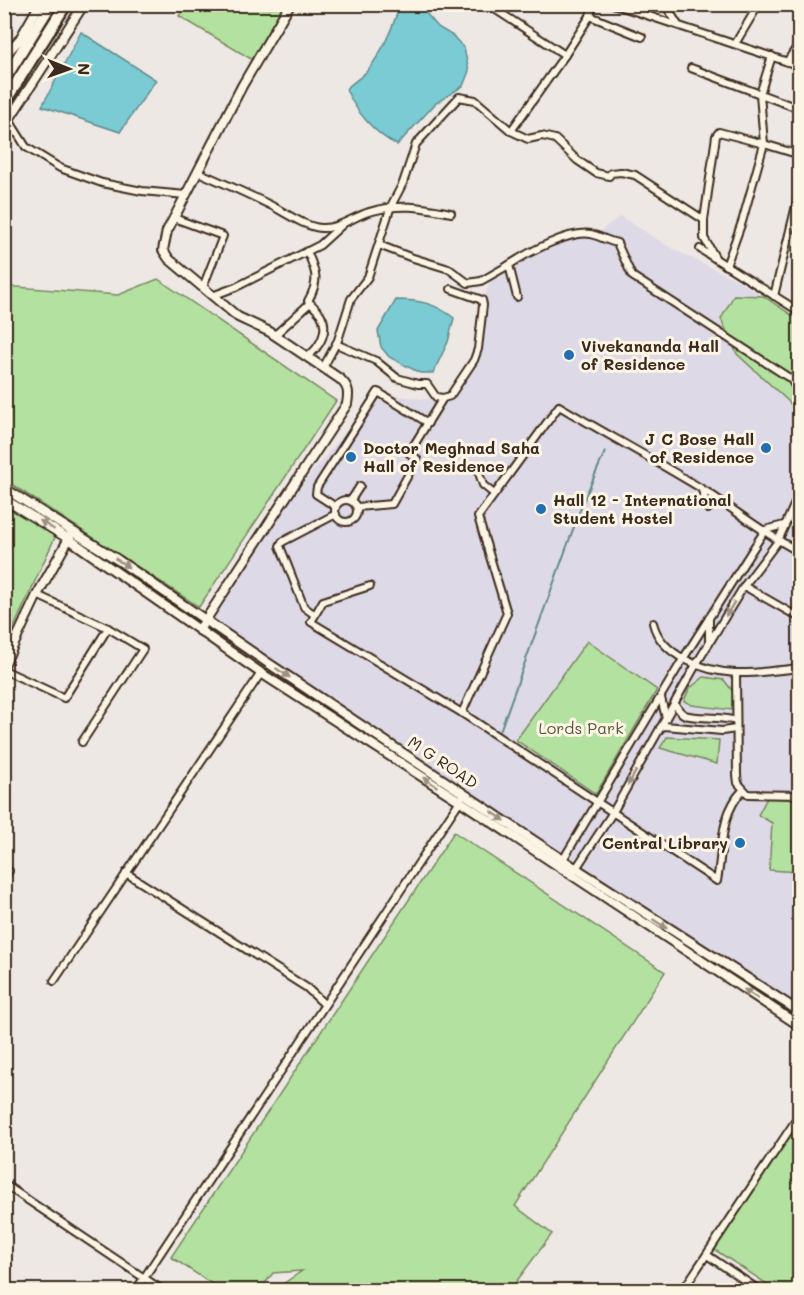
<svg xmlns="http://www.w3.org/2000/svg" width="804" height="1295" font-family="Mali,sans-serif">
	<rect width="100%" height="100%" fill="#eee8e5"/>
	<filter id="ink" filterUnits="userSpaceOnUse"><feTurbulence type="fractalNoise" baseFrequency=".0167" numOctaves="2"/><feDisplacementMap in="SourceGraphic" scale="12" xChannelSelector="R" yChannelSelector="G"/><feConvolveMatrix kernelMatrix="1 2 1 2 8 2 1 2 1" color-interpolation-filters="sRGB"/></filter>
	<g filter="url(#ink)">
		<!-- built -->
		<path fill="#ded9e6" d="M 620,216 L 671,248 L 739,281 L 799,320 L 799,1017 L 207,622 L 299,488 L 372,400 L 381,401 L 388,394 L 422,399 L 445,400 L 463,385 L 477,356 L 483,301 L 496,265 L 532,250 L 598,233 Z"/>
		<!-- green -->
		<g fill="#b3e1a0" stroke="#77865f" stroke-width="1.5">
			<path d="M 284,4 L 289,7 L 256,62 L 179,16 L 186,5 Z"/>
			<path d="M 158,279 L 336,401 L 199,607 L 5,480 L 5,286 L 118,295 Z"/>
			<path d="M 734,295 L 763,296 L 799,320 L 799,415 L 788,401 L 737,354 L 721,319 Z"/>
			<path d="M 5,505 L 56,535 L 5,647 Z"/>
			<path d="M 587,641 L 657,690 L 596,794 L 516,740 Z"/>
			<path d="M 704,677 L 724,680 L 734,693 L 732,710 L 692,705 L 684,701 L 689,689 Z"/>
			<path d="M 667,737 L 719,740 L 717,764 L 660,748 Z"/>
			<path d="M 767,798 L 799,799 L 799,872 L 769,870 L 772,823 L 758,815 Z"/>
			<path d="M 454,832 L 665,972 L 515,1206 L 552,1234 L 510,1290 L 274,1290 L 302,1271 L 273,1273 L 260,1290 L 221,1290 L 171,1257 Z"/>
			<path d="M 799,1118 L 799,1290 L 776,1290 L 712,1248 Z"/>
		</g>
		<!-- water -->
		<g fill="#7acbd3" stroke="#618b8b" stroke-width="1.5">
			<path d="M 400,4 L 419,5 L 438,27 L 453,36 L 464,48 L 469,71 L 463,86 L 436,103 L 397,145 C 375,134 356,112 346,89 C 353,82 362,77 368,70 C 383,51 393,27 400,4 Z"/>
			<path d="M 81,32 L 156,80 L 120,132 L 42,106 Z"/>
			<path d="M 396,300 C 420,300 435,303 454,318 L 448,342 L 433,373 L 420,373 L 389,357 L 381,347 L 378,331 Z"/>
		</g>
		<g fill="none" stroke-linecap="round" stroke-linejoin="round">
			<!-- stream -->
			<path stroke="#618b8b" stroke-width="2" d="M 499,734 L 583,502 L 605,452"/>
			<!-- minor casing -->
			<g stroke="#3b2a1e" stroke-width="10">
				<g id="minor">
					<path d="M 487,4 L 565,55"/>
					<path d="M 613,4 L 800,66"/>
					<path d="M 665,4 L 678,25"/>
					<path d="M 590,16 L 642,37"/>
					<path d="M 735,44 L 759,4"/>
					<path d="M 787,62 L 800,42"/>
					<path d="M 691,68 L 800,109"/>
					<path d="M 9,120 L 26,147 L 60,168 L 102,183 L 142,191 L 186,195"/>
					<path d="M 511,131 L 565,55 L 590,16 L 593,4"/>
					<path d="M 198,172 C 221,182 244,192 266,203 C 282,210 302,226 321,228 C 338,229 353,217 369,212 C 400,203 420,207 451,213"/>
					<path d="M 174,218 L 223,236 L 203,287"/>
					<path d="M 379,245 L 410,257 L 449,269 L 468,283 L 481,281 L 509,265"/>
					<path d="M 700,249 L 800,312"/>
					<path d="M 716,259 L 704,238 L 704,220 L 716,136 L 719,132 L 764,144 L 760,94 L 772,56"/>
					<path d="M 726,266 L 742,222 L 764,144 L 800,155"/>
					<path d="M 212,296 L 236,287 L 320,245 L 343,224"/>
					<path d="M 774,296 L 800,189"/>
					<path d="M 517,297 L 509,265 C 527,253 569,230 591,234 C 599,236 608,241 617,243 L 632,276 L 791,379 L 800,395"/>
					<path d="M 275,335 L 310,303"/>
					<path d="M 336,344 L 376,361 L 397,378 L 418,384 L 427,384 L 436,397 L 443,398"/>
					<path d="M 307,357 C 319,348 330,331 321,315 C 318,310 312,305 308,301 C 320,280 316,272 307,251"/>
					<path d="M 323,368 L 338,340 L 351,299 L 368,277 L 391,206 L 403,183 L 416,144 L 459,97 L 475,100 L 511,131 L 528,139 L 542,136 L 555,139 L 577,160 L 596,173 L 609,176 L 611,173 L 621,172 L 635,175 L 704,220"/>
					<path d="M 478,470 L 483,485 L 494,494"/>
					<path d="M 702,490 L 708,509"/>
					<circle cx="346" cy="511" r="11"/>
					<path d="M 351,500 L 360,486"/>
					<path d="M 336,507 L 316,494 L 317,487 L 378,392 L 428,423"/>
					<path d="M 357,507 L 392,504 L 417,459 L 409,453 L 443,398 L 450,396 L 474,360 L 478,349 L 483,305 L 482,300 L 451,289"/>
					<path d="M 370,586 L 323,601 L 311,622 L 462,713 L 717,881 C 723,850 719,815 743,790"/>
					<path d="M 744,586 L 800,618"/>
					<path d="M 315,615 L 304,607 L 280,546 L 282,542 L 336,514"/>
					<path d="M 653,623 C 661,656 704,671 735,673 C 756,674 778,670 800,668"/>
					<path d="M 709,644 L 709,618"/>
					<path d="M 4,670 L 64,698 L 108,628 L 37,595"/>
					<path d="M 736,673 L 737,775 L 738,783 L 748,794 L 800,795"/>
					<path d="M 661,698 L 666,718"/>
					<path d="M 675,704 C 678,709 680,713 685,715 C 698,719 720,716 736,721"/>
					<path d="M 462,713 L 507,613 L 478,517 L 559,406 C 608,435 658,462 707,492 C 738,512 767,536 800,552"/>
					<path d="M 660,728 L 665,726 L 722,731 L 736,729"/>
					<path d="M 82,742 L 143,649 L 108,628"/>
					<path d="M 561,863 L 683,659 L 765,530 L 784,525"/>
					<path d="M 575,870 L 613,812 L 697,663 L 744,586 L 778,541 L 800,492"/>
					<path d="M 126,873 L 307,988 L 324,1004"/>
					<path d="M 4,877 L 9,871"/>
					<path d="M 54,981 L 261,673"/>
					<path d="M 4,1184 L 162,1290"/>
					<path d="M 707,1255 L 759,1290"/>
					<path d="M 136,1290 L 461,799"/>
					<path d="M 683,1290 L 800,1114"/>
				</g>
			</g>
			<!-- tertiary casing -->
			<g stroke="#3b2a1e" stroke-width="12">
				<g id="tertiary">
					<path d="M 4,56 L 20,39 L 40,4"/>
					<path d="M 4,127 L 84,4"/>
					<path d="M 4,488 L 118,560 L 268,663 L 563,860 L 800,1012"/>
					<path d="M 4,499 L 69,539 L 261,673 L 460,801 L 800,1026"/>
					<path d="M 199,630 L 347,404 C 349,393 349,387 340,379 L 270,332 L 238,317 L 169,259 L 163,250 L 167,231 L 174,218 L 242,86 L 290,4"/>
					<path d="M 4,665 L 37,595 L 71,535"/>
				</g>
			</g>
			<!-- trunk casing -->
			<g stroke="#3b2a1e" stroke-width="15">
				<g id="trunk">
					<path d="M 4,80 L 51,4"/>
					<path d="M 4,103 L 66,4"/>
				</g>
			</g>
			<!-- minor -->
			<use href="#minor" stroke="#fcf5e5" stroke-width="6"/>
			<!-- tertiary -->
			<use href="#tertiary" stroke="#fcf5e5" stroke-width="8"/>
			<!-- trunk -->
			<use href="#trunk" stroke="#fcf5e5" stroke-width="10"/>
		</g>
		<!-- one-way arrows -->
		<defs><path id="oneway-solid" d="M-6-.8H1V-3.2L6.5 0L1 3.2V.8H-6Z" transform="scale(1.5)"/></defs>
		<g fill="#9c9082">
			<use href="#oneway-solid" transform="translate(47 525) rotate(-148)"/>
			<use href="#oneway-solid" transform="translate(122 563) rotate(33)"/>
			<use href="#oneway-solid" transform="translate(730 609) rotate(121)"/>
			<use href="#oneway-solid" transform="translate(283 673) rotate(33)"/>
			<use href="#oneway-solid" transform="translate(632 778) rotate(120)"/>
			<use href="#oneway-solid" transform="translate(430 782) rotate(-147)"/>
			<use href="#oneway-solid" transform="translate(498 816) rotate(34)"/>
			<use href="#oneway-solid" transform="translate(660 924) rotate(33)"/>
			<use href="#oneway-solid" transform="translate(751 994) rotate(-146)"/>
		</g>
	</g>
	<!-- markers -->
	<g fill="#1f6fb2" stroke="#fcf5e5" stroke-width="2">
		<circle cx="569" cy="355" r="6"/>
		<circle cx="766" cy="448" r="6"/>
		<circle cx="351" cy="457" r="6"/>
		<circle cx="541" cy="509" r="6"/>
		<circle cx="740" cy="843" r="6"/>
	</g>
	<g text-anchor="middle" stroke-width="6" stroke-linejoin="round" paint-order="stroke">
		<!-- poi labels -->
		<g font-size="16" font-weight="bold" fill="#3b2a1e" stroke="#fcf5e5" text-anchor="start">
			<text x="581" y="352">Vivekananda Hall<tspan x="581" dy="18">of Residence</tspan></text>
			<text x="754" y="445" text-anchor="end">J C Bose Hall<tspan x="754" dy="18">of Residence</tspan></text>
			<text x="363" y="454">Doctor Meghnad Saha<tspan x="363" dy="18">Hall of Residence</tspan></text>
			<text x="553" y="506">Hall 12 - International<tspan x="553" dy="18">Student Hostel</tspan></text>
			<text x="728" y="849" text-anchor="end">Central Library</text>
		</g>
		<!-- park labels -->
		<g font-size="16" fill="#59583e" stroke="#fcf5e5">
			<text x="581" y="734">Lords Park</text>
		</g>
		<!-- street labels -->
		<g font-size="16" fill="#3b2a1e" stroke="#fcf5e5">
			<text transform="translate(443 762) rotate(34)" y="6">M G ROAD</text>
		</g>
	</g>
	<!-- margin -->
	<rect width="804" height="1295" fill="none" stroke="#fcf5e5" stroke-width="24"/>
	<rect x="12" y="12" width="780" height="1271" fill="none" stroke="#3b2a1e" stroke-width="2" filter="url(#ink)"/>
	<!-- north arrow -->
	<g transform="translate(69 69) rotate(91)" stroke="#fcf5e5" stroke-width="4.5" paint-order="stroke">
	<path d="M0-4.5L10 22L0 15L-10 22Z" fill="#3b2a1e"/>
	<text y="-9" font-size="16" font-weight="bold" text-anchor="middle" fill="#3b2a1e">N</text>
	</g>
</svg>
